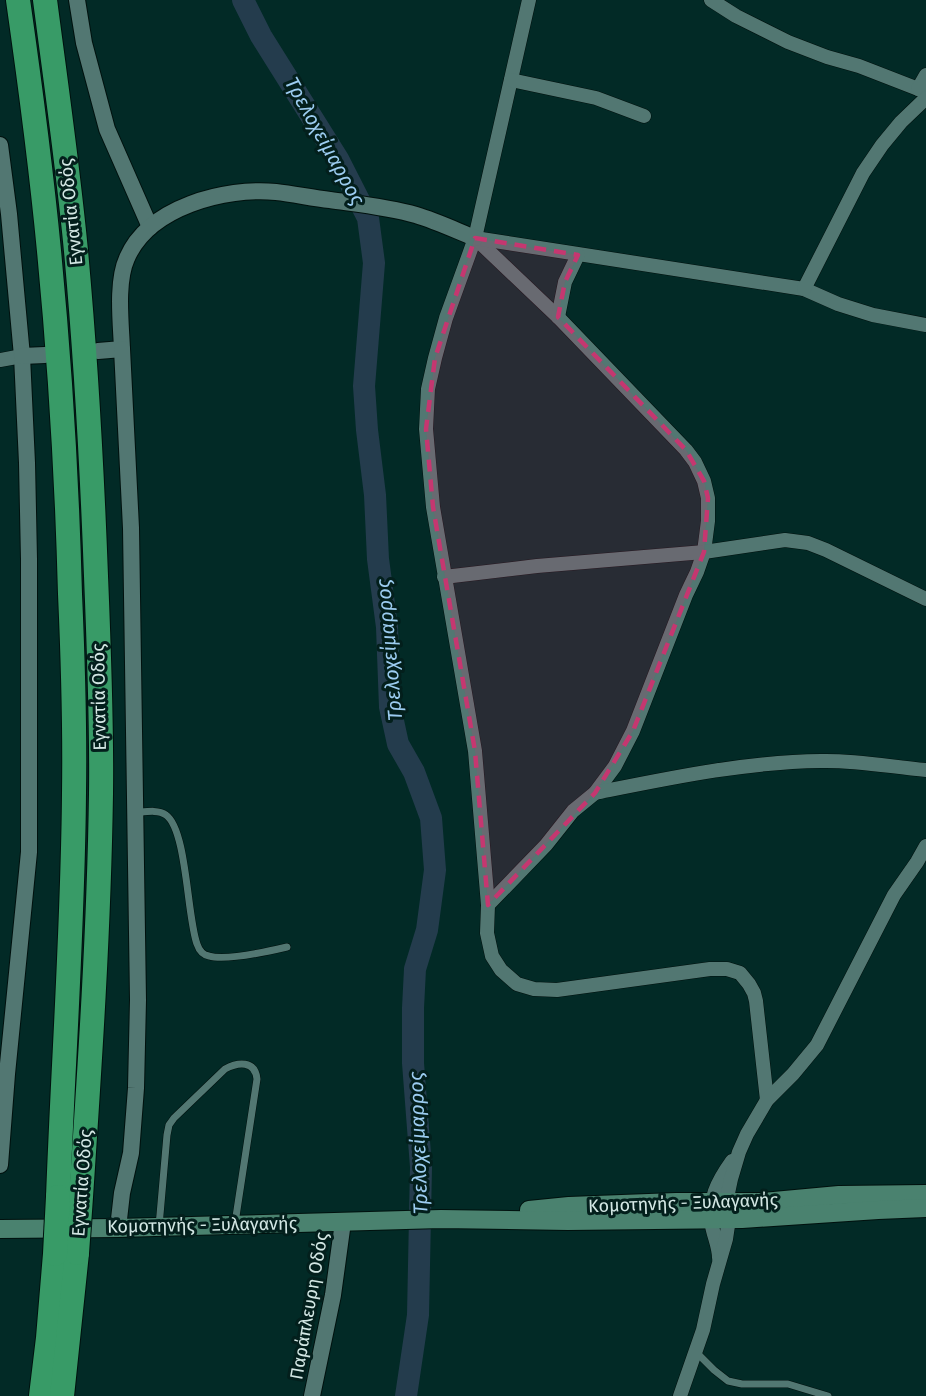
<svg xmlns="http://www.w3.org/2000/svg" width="926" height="1396" font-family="'Fira Sans',sans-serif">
	<rect width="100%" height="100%" fill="#022a26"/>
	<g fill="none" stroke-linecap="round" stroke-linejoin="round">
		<!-- river -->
		<path stroke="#243c4d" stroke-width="22" d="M 243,0 L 261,36 L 338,159 L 368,218 L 374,263 L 364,386 L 367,430 L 375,495 L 378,559 L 387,627 L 390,707 L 398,744 L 414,772 L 431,818 L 435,870 L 427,930 L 415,969 L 413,1008 L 413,1063 L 421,1167 L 418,1315 L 406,1396"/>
		<!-- service casing -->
		<g stroke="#00110e" stroke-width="8">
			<g id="service">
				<path d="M 135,813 C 145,812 158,809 166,815 C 187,830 187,917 197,944 C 199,950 203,955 209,956 C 226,961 270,951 287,947"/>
				<path d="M 159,1226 L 167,1135 L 169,1125 L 174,1118 L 225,1069 C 238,1062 255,1060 257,1079 L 235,1223"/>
				<path d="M 696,1352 L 714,1370 L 728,1381 L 742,1384 L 788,1384 L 828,1396"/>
			</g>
		</g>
		<!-- minor casing -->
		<g stroke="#00110e" stroke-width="15">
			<g id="minor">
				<path d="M 529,0 L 475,238 L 446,318 L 435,358 L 428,389 L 426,429 L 433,507 L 475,751 L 488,905 L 487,933 L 492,956 L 501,970 L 517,984 L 534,989 L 557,990 L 710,969 L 727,969 L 740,973 L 749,984 L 754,993 L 756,1001 L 767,1100"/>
				<path d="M 711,0 L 736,16 L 788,42 L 827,57 L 859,66 L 926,92"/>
				<path d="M 511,80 L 596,98 L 644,116"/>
				<path d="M 918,89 L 926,75"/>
				<path d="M 475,238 L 558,317 L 686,450 L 695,462 L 704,481 L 708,498 L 708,521 L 704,552 L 697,572 L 686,595 L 633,731 L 615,766 L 595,793 L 573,811 L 546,845 L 488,905"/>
				<path d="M 475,238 L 804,289 L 838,304 L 873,315 L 926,325"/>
				<path d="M 804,289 L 863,173 L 882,145 L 901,122 L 926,98"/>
				<path d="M 558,317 L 565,282 L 578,255"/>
				<path d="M 0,360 L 22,356"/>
				<path d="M 444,577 L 537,566 L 704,552 L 785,540 L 808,543 L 826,550 L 926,599"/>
				<path d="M 595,793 C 670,778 745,762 821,761 C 857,760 891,767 926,770"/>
				<path d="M 719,1258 C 719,1247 714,1237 712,1226 C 708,1199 717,1182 732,1161"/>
				<path d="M 680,1396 L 703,1330 L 713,1284 L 726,1239 L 729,1219 L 728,1193 L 731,1179 L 739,1152 L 747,1134 L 767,1100 L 793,1074 L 817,1045 L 894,895 L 917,862 L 926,846"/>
			</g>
		</g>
		<!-- tertiary casing -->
		<g stroke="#00110e" stroke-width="18">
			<g id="tertiary">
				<path d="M 77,0 L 84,43 L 107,129 L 150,227"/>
				<path d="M 0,145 L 9,214 L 22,356 L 27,463 L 29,559 L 29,852 L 7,1074 L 0,1165"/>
				<path d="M 98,351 L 122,349 C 121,323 116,282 127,258 C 149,207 225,187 276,192 C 294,194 312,198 330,200 C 358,204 388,207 416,215 C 436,221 455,230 475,238"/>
				<path d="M 22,356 L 45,355"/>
				<path d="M 118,1228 L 122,1193 L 131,1153 L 136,1088 L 138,1000 L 131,528 L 122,349"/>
				<path d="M 312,1396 L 333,1295 L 343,1222"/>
			</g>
		</g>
		<!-- secondary casing -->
		<g stroke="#00110e" stroke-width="20">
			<g id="secondary">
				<path d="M 529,1210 L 569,1206 L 622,1204 L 676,1202 L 763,1202 L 839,1195 L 926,1194"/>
				<path d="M 0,1229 L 118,1228 L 441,1219 L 568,1221 L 742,1219 L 878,1210 L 926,1208"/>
			</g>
		</g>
		<!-- motorway casing -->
		<g stroke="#00110e" stroke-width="26">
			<g id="motorway">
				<path d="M 18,0 C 30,84 41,167 49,251 C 60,365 67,480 70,594 C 73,661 75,727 74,793 C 73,928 63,1062 58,1197"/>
				<path d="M 45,0 C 56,84 68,167 76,251 C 86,360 92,468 96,576 C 99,649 102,721 101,794 C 99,928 90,1063 81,1197"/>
				<path d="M 41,1396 L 48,1338 L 55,1254"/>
				<path d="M 62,1396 L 77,1253"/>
			</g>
		</g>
		<!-- service -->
		<use href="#service" stroke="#527772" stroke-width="7"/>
		<!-- minor -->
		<use href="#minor" stroke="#527772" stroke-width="14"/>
		<!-- tertiary -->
		<use href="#tertiary" stroke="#527772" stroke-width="16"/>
		<!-- secondary -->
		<use href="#secondary" stroke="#4a826f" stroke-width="18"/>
		<!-- motorway -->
		<use href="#motorway" stroke="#389b67" stroke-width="24"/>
		<!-- motorway-bridge casing -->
		<g stroke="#00110e" stroke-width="26" stroke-linecap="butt">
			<g id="motorway-bridge">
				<path d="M 77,1253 L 81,1197"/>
				<path d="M 55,1254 L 58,1197"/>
			</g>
		</g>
		<!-- motorway-bridge -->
		<use href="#motorway-bridge" stroke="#389b67" stroke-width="24"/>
	</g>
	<!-- marked area -->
	<path fill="#c53770" fill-opacity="0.2" stroke="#c53770" stroke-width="4.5" stroke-dasharray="12 8" stroke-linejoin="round" d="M 475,238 L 578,255 L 565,282 L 558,317 L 686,450 L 704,481 L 708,498 L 704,552 L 633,731 L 595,793 L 488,905 L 475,751 L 433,507 L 426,429 L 435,358 Z"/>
	<g text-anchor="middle" stroke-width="6" stroke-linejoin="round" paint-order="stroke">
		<!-- street labels -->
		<g font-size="18" fill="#d3e7e4" stroke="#031f1c">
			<text transform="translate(71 212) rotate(-96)" y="6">Εγνατία Οδός</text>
			<text transform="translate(99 697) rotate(-91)" y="6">Εγνατία Οδός</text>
			<text transform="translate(82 1183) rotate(-86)" y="6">Εγνατία Οδός</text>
			<text transform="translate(683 1203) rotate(-2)" y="6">Κομοτηνής - Ξυλαγανής</text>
			<text transform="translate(202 1225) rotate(-1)" y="6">Κομοτηνής - Ξυλαγανής</text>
			<text transform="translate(309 1306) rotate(-80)" y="6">Παράπλευρη Οδός</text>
		</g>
		<!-- water labels -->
		<g font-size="20" font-style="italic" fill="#9cccf0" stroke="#031f1c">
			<text transform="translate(325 141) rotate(61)" y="7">Τρελοχείμαρρος</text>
			<text transform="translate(389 650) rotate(-95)" y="7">Τρελοχείμαρρος</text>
			<text transform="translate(418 1143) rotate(-92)" y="7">Τρελοχείμαρρος</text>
		</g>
	</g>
</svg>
